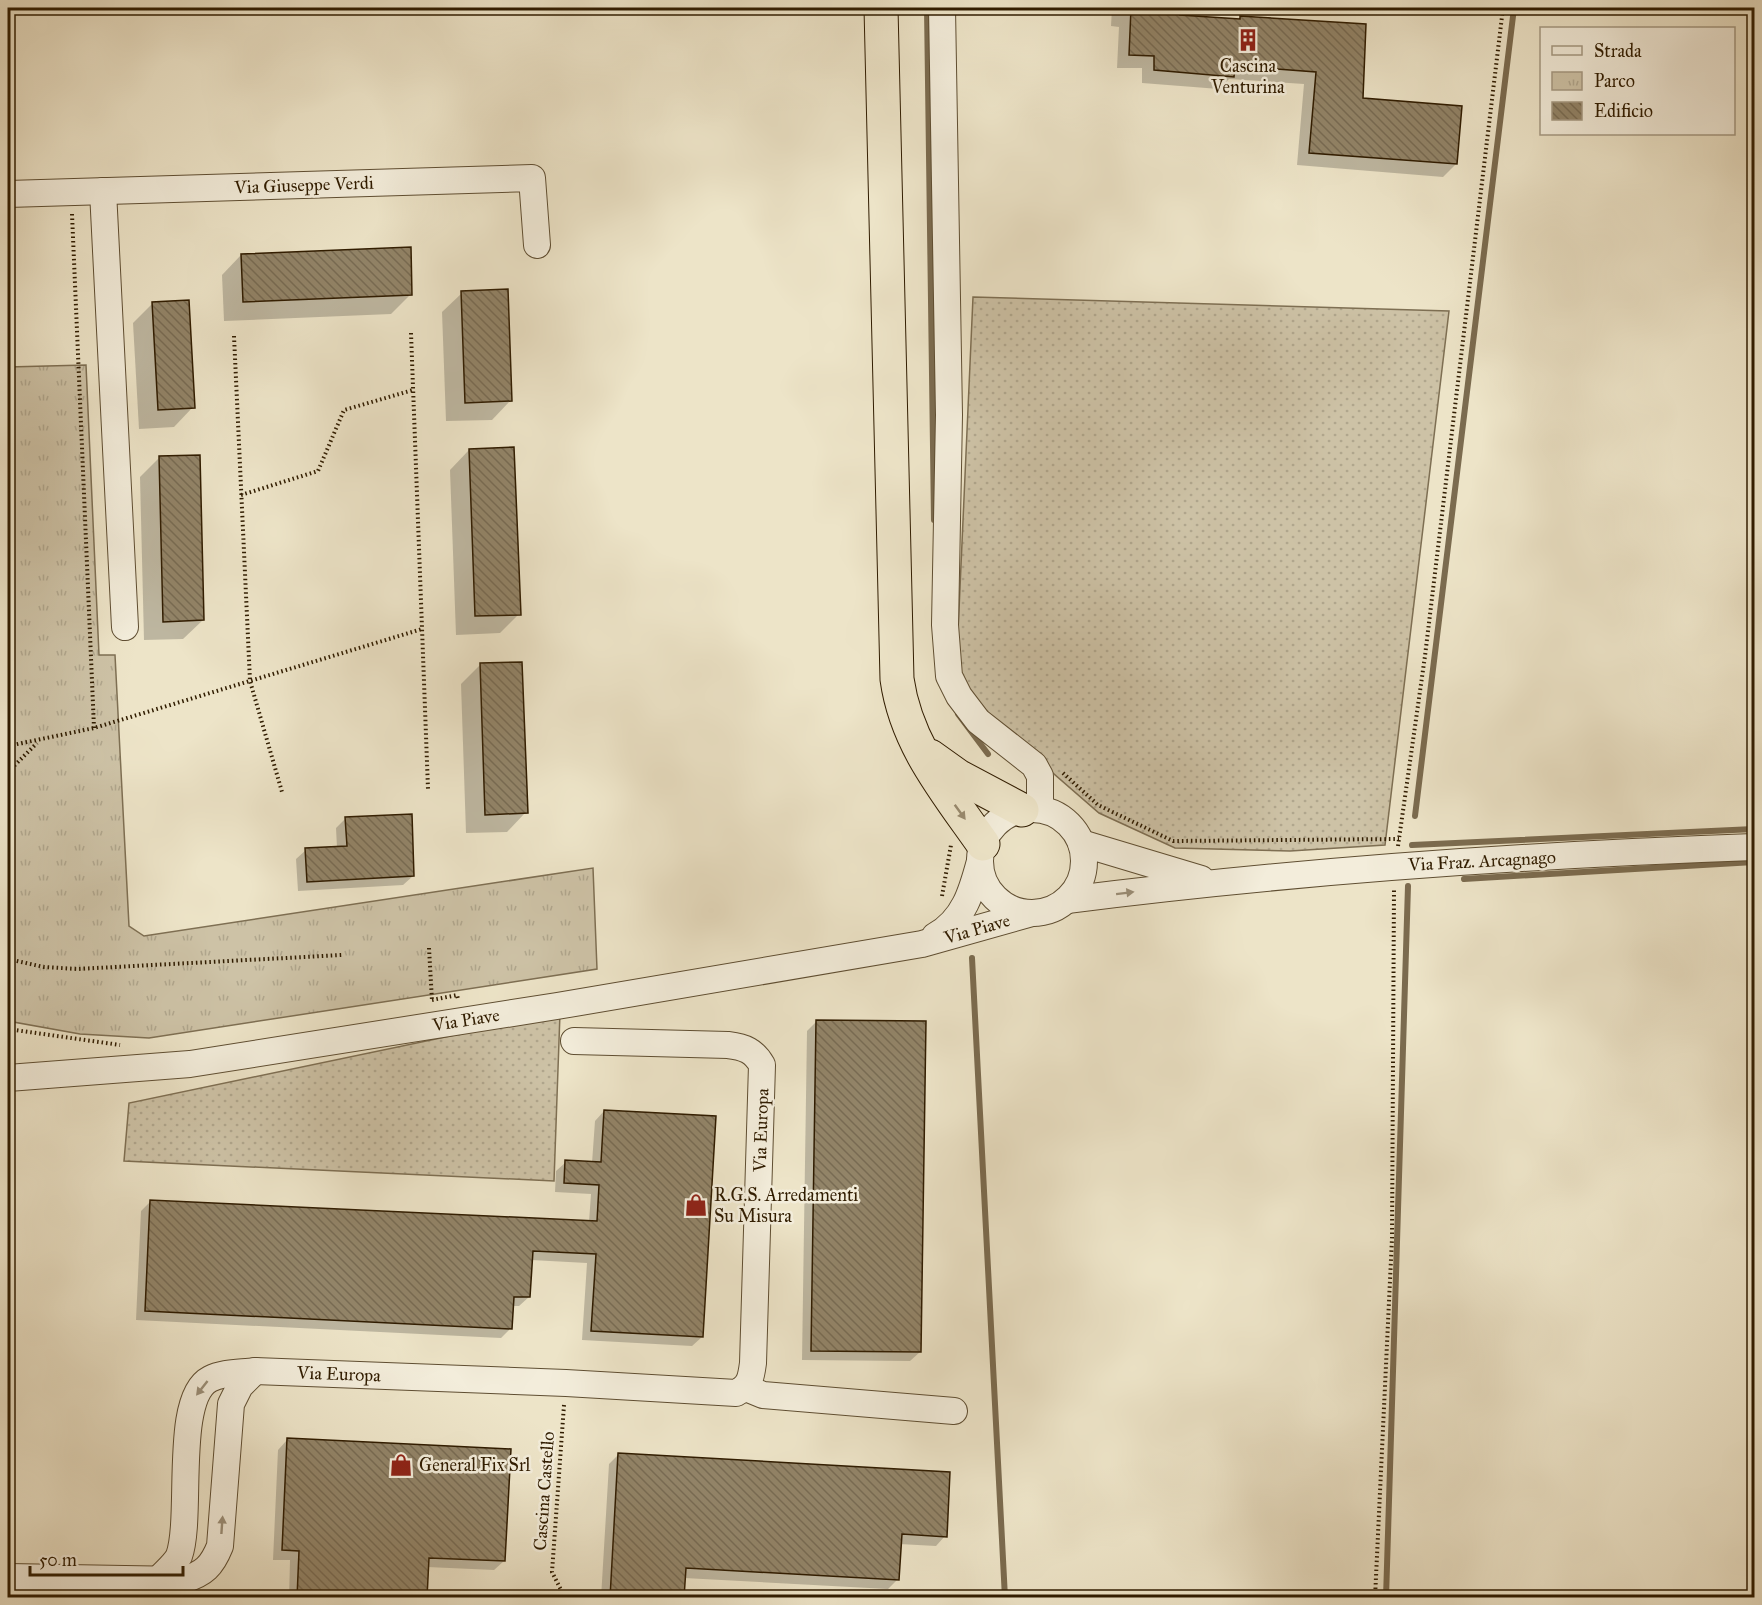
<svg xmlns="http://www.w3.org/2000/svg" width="1762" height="1605" font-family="'IM FELL Great Primer',serif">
	<defs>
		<pattern id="grass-dots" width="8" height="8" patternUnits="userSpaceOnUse" patternTransform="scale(1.5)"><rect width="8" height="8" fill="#cdc2a6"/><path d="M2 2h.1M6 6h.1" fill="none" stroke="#b0a68d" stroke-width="1.8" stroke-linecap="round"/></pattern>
		<pattern id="park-tufts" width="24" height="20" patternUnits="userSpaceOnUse" patternTransform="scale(1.5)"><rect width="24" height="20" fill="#cdc2a6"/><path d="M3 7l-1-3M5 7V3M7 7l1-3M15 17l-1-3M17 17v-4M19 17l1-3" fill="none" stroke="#b0a68d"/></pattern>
		<pattern id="building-back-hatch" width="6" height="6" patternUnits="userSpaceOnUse" patternTransform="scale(1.5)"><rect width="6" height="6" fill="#928468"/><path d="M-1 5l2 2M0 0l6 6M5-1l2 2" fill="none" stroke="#786b53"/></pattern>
	</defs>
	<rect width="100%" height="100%" fill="#ede4c8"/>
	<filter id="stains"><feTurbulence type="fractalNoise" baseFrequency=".00333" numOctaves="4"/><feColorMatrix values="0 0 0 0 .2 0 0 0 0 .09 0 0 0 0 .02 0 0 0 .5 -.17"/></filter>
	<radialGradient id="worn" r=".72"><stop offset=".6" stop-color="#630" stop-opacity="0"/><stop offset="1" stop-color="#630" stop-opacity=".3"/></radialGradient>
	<!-- grass -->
	<g fill="url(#grass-dots)" stroke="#7e6f53" stroke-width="1.5">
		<path d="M 973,297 L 1449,311 L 1385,845 L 1290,851 L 1175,848 L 1099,813 L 1001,728 L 956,677 Z"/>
		<path d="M 560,1013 L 554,1181 L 124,1161 L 129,1103 Z"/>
	</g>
	<!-- park -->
	<path fill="url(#park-tufts)" stroke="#7e6f53" stroke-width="1.5" d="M 86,365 L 99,655 L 115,655 L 129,926 L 144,936 L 593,868 L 597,969 L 149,1038 L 80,1034 L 8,1021 L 8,367 Z"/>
	<!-- shadow -->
	<g fill="#0003">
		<path d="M 1112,8 L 1179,8 L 1178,16 L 1364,26 L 1361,99 L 1456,164 L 1443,177 L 1297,165 L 1304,84 L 1229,79 L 1219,89 L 1142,83 L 1142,68 L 1117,68 L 1119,27 L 1111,26 Z"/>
		<path d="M 241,255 L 411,294 L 391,314 L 224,321 L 222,275 Z"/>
		<path d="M 462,293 L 511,400 L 492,420 L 446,421 L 442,312 Z"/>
		<path d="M 152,304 L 193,407 L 174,427 L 139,429 L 133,323 Z"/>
		<path d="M 469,450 L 519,614 L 500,633 L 456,635 L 450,470 Z"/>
		<path d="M 159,458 L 203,620 L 183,639 L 144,640 L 140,477 Z"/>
		<path d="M 480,665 L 526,812 L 507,832 L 466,833 L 461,684 Z"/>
		<path d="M 346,818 L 413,876 L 403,885 L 298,891 L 296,859 L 306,850 L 337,848 L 336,828 Z"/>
		<path d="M 817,1021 L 920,1352 L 910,1361 L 802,1360 L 807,1031 Z"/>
		<path d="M 604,1111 L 702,1337 L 692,1346 L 582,1340 L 587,1263 L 531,1260 L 529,1297 L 519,1306 L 512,1306 L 511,1328 L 501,1338 L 136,1320 L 141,1211 L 151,1201 L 589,1222 L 591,1194 L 555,1192 L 556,1171 L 566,1162 L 592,1163 L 595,1121 Z"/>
		<path d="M 287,1440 L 504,1561 L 494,1570 L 427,1567 L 426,1598 L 289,1598 L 290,1560 L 273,1560 L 278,1450 Z"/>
		<path d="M 618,1455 L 945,1536 L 936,1546 L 899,1544 L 897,1580 L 888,1589 L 684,1578 L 683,1598 L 601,1598 L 609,1464 Z"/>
	</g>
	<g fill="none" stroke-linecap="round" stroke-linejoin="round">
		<!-- stream -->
		<g stroke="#7b6b4f" stroke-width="6">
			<path d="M 927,8 L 934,520"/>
			<path d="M 958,714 L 988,754"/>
			<path d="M 1415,816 L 1514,8"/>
			<path d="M 1412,845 L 1754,829"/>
			<path d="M 1464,879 L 1754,862"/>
			<path d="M 972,958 L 1005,1598"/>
			<path d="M 1386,1598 L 1408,886"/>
		</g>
	</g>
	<!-- building -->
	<g fill="url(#building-back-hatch)" stroke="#301c00" stroke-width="1.5">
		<path d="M 1131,8 L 1181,8 L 1180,15 L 1240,19 L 1240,16 L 1366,24 L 1363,98 L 1462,106 L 1457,164 L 1309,153 L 1316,72 L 1235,66 L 1234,77 L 1154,70 L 1154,56 L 1129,55 Z"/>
		<path d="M 411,247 L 412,295 L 243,302 L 241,254 Z"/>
		<path d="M 508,289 L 512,401 L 465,403 L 461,291 Z"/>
		<path d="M 189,300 L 195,408 L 158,410 L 152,302 Z"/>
		<path d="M 514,447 L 521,615 L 475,616 L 469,449 Z"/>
		<path d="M 200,455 L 204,620 L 163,622 L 159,456 Z"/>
		<path d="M 522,662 L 528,813 L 485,815 L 480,663 Z"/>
		<path d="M 412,814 L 414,876 L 307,882 L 305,848 L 347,846 L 345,817 Z"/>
		<path d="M 816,1020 L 926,1021 L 921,1352 L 811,1351 Z"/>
		<path d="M 604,1110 L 716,1116 L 703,1337 L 591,1331 L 596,1254 L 533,1251 L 530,1297 L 514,1297 L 512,1329 L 145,1311 L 150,1200 L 597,1221 L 599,1185 L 564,1183 L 565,1160 L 601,1162 Z"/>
		<path d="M 287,1438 L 511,1449 L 505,1561 L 429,1558 L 427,1598 L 297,1598 L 299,1551 L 282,1550 Z"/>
		<path d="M 618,1453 L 950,1472 L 947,1537 L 902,1534 L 899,1580 L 686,1568 L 684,1598 L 610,1598 Z"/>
	</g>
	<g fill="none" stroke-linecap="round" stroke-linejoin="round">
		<!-- minor casing -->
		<g stroke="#5f4e32" stroke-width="28">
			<g id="minor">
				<path d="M 942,8 L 949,415 L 945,625 L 949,676 L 959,696 L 978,721 L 1034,765 L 1040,776 L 1040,809"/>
				<path d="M 103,191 L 125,627"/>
				<path d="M 8,194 L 532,178 L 537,245"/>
				<circle cx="1032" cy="861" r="52"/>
				<path d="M 1081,843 L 1201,879"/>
				<path d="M 1067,900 C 1295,871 1525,855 1754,847"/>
				<path d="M 935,936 C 964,920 972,891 980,861"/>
				<path d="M 8,1078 L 190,1064 L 557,1006 L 922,944 L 1032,913"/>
				<path d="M 746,1388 L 763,1395 L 954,1411"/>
				<path d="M 8,1577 L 183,1580 C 204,1574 212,1566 220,1546 L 231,1404 L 240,1386 L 255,1371"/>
				<path d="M 158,1580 C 164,1573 175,1564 179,1556 C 193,1517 173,1398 210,1379 C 223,1372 241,1373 255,1371 L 566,1383 L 736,1393 C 750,1386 751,1378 753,1363 L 762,1065 C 754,1051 745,1047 728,1045 L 574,1041"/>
			</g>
		</g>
		<!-- highway casing -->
		<g stroke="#301c00" stroke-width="35">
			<g id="highway">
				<path d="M 881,8 L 897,679 C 906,744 946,791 983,844"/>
				<path d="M 930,756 L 958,776 L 1022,810"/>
			</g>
		</g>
		<!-- path -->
		<g stroke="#301c00" stroke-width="4" stroke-dasharray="1.5 3" stroke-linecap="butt">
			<path d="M 72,214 L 94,728"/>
			<path d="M 411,333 L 428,789"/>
			<path d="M 234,336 L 250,681 L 282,792"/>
			<path d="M 241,495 L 318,471 L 344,410 L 413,390"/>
			<path d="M 8,746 L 94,728 L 422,629"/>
			<path d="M 8,772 L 37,743"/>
			<path d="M 1063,773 L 1098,805 L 1173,841 L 1399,839"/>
			<path d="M 1398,846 L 1425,656 L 1503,8"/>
			<path d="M 942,896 L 951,845"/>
			<path d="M 429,948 L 432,1001"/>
			<path d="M 8,959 L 44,967 L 77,969 L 342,955"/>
			<path d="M 432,1000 L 457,995 L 458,999"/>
			<path d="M 8,1029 L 120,1045"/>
			<path d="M 564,1405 L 552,1572 L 565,1598"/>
			<path d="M 1375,1598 L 1392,1238 L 1394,889"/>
		</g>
		<!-- minor -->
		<use href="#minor" stroke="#f3eddb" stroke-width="26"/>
		<!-- highway -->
		<use href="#highway" stroke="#ede4c8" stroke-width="33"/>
	</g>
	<!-- one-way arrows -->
	<defs><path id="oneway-solid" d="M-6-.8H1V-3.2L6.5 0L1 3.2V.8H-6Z" transform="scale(1.5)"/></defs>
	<use fill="#988a6e" href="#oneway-solid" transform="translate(960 812) rotate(54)"/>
	<g fill="#9b8f78">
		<use href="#oneway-solid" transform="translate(1125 893) rotate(-7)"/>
		<use href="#oneway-solid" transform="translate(202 1388) rotate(128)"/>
		<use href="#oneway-solid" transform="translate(222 1525) rotate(-86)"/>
	</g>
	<!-- icons -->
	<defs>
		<g id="building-bare" transform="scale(1.8)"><path d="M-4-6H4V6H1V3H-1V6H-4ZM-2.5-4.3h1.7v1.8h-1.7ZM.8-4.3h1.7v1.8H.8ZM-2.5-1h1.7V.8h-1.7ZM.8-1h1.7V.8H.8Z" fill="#8f2418" stroke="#f3eddb" stroke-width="2.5" paint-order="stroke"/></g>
		<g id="shop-bare" transform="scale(1.8)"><path d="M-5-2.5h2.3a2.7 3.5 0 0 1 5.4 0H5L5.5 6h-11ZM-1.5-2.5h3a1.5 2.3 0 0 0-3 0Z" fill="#8f2418" stroke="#f3eddb" stroke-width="2.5" paint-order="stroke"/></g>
	</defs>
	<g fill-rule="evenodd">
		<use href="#building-bare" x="1248" y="40"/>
		<use href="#shop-bare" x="696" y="1205"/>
		<use href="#shop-bare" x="401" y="1465"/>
	</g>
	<g text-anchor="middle" stroke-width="5" stroke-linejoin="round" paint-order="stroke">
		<!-- poi labels -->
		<g font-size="18" fill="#301c00" stroke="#f3eddb" text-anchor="start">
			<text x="1248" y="72" text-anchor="middle">Cascina<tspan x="1248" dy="21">Venturina</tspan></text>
			<text x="714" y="1201">R.G.S. Arredamenti<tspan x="714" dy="21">Su Misura</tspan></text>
			<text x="419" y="1471">General Fix Srl</text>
		</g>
		<!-- street labels -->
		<g font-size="18" fill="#301c00" stroke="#f3eddb">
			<text transform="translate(304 185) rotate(-2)" y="6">Via Giuseppe Verdi</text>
			<text transform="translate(1482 861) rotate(-3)" y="6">Via Fraz. Arcagnago</text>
			<text transform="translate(977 929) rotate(-16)" y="6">Via Piave</text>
			<text transform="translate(466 1020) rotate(-9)" y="6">Via Piave</text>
			<text transform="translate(761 1130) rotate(-88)" y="6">Via Europa</text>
			<text transform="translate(339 1374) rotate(2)" y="6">Via Europa</text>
			<text transform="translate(544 1491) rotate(-86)" y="6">Cascina Castello</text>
		</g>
	</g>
	<!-- margin -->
	<rect width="1762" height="1605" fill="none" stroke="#ede4c8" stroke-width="30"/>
	<rect x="9" y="9" width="1744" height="1587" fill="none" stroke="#301c00" stroke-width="3"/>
	<rect x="15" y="15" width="1732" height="1575" fill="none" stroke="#301c00" stroke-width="1.5"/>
	<!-- legend -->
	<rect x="1540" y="27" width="195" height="108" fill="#f3eddb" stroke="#a59983" stroke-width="1.5"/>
	<rect x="1552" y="46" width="30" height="9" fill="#f3eddb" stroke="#a59983" stroke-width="1.5"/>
	<text x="1594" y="57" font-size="18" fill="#301c00">Strada</text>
	<rect x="1552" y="72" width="30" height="18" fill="url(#park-tufts)" stroke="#a59983" stroke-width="1.5"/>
	<text x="1594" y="87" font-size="18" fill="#301c00">Parco</text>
	<rect x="1552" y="102" width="30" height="18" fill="url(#building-back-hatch)" stroke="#a59983" stroke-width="1.5"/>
	<text x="1594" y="117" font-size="18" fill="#301c00">Edificio</text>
	<!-- scale -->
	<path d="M30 1566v9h153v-9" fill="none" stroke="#301c00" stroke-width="3"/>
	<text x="39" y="1566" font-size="18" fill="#301c00" stroke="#f3eddb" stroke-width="4.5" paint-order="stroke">50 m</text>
	<rect width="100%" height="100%" filter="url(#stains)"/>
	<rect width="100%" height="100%" fill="url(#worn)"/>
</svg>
